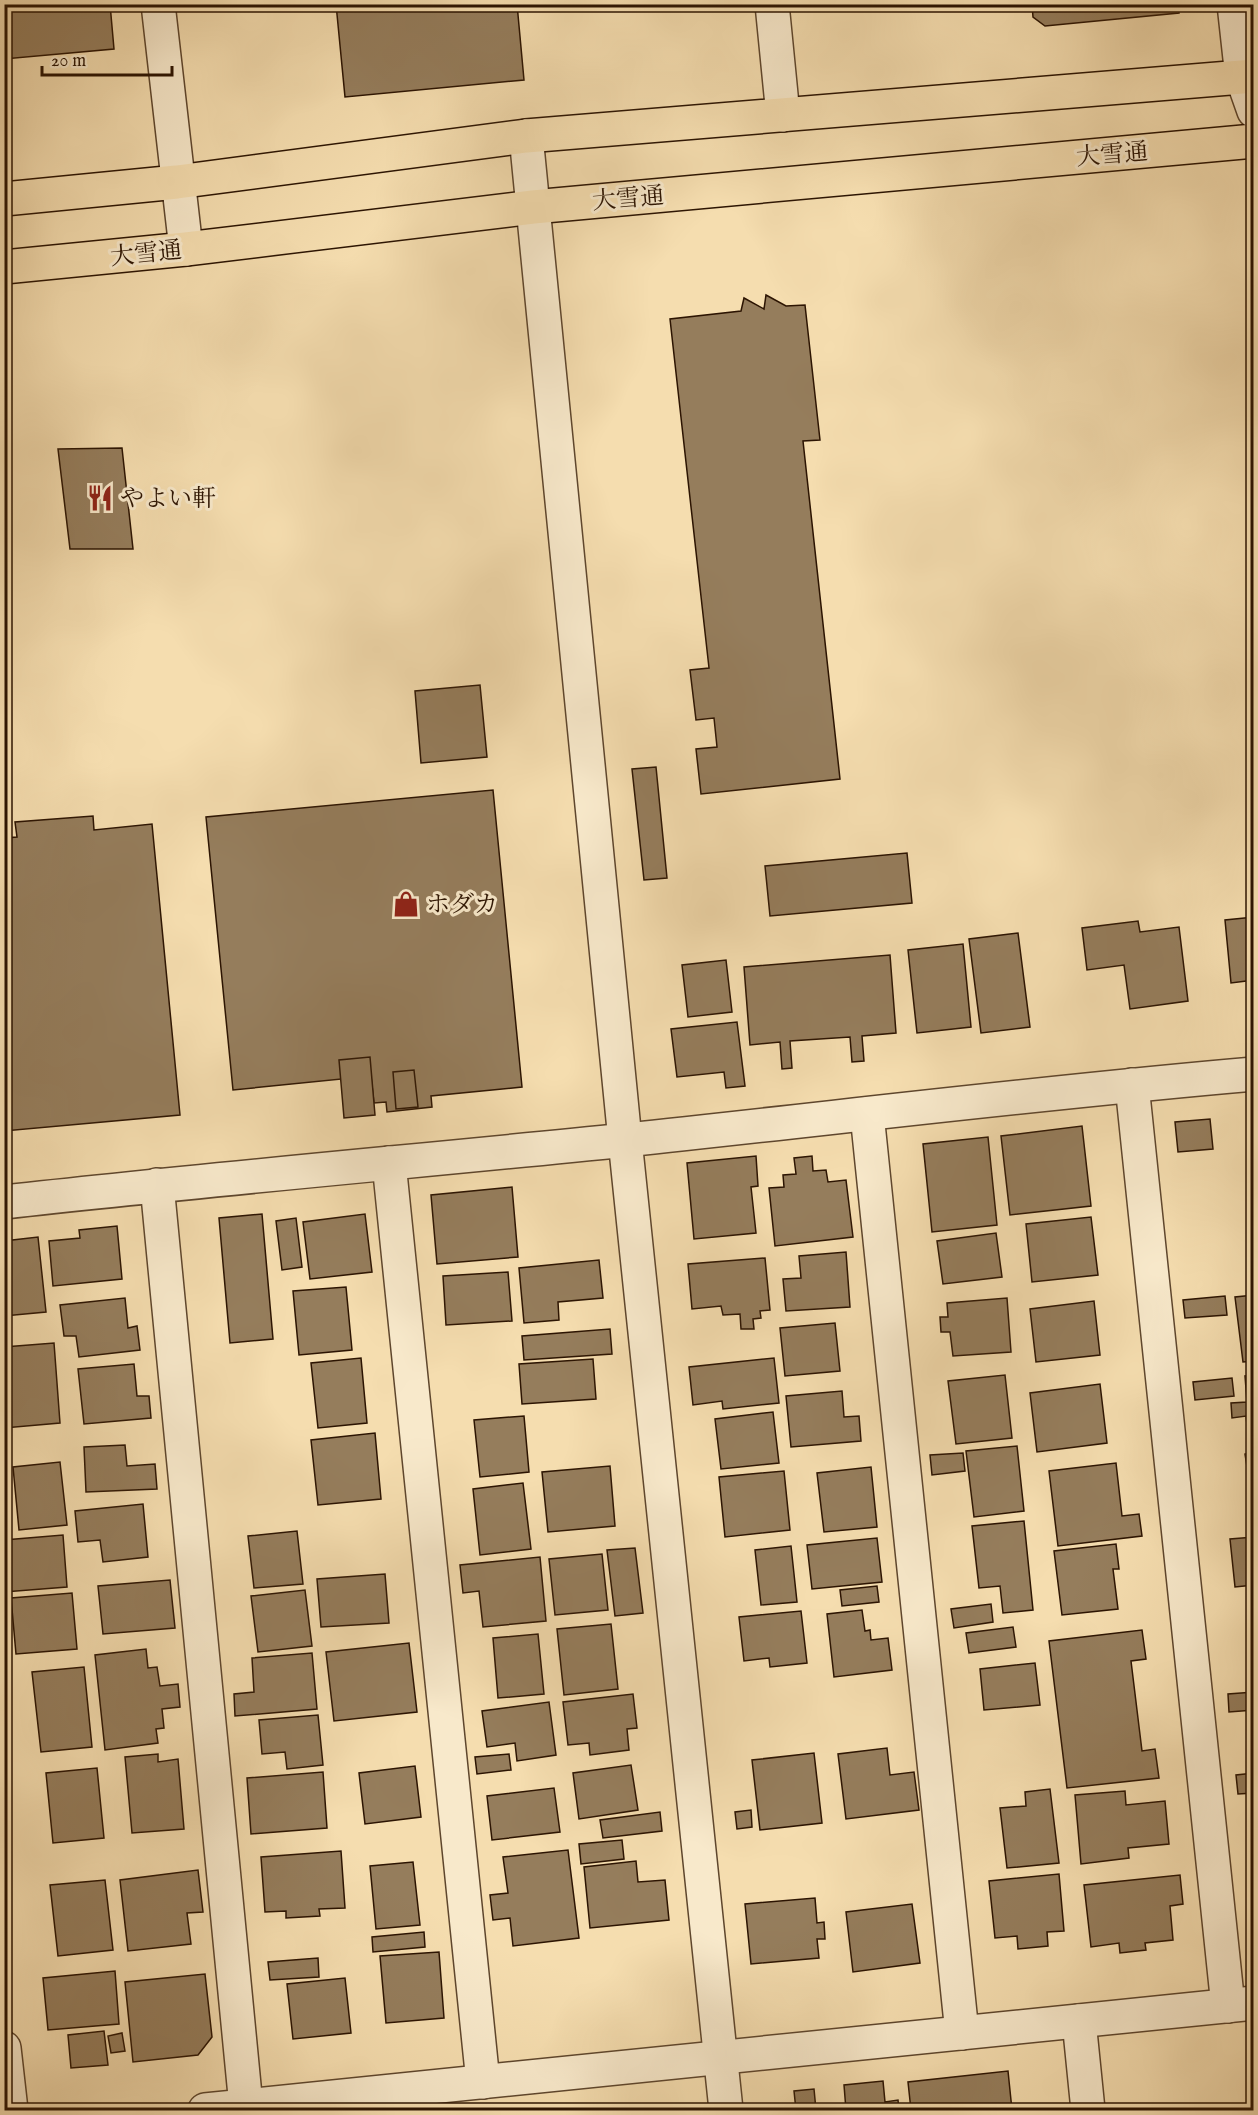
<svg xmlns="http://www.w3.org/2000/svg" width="1258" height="2115" font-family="'IM FELL English','Noto Serif JP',serif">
	<rect width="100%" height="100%" fill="#f5ddaf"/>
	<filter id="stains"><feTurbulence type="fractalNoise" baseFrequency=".00333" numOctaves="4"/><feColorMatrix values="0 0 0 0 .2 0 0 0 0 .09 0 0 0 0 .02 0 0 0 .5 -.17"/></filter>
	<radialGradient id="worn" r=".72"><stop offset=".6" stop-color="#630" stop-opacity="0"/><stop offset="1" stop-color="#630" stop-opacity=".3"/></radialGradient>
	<!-- building -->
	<g fill="#957d5c" stroke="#2c1402" stroke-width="1.5">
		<path d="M 4,4 L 110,4 L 114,49 L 4,59 Z"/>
		<path d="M 336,4 L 517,4 L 524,80 L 345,97 Z"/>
		<path d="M 1032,4 L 1179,4 L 1179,13 L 1045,26 L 1033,17 Z"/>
		<path d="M 766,295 L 786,306 L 805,305 L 820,440 L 803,441 L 840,779 L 701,794 L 696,749 L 717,747 L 714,718 L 696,720 L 690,670 L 709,668 L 670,319 L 741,311 L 744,298 L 764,309 Z"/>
		<path d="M 122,448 L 133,549 L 70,549 L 58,449 Z"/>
		<path d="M 480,685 L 487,757 L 421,763 L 415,691 Z"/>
		<path d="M 656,767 L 667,878 L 644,880 L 632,769 Z"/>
		<path d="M 493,790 L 522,1087 L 431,1096 L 432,1107 L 387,1112 L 386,1102 L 374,1103 L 371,1076 L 233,1090 L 206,817 Z"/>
		<path d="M 93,816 L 94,830 L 152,824 L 180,1115 L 4,1131 L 4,838 L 17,837 L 15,822 Z"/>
		<path d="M 907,853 L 912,903 L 770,916 L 765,866 Z"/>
		<path d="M 1254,917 L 1254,980 L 1231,983 L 1225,920 Z"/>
		<path d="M 1138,921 L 1140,932 L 1179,927 L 1188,1001 L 1130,1009 L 1124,965 L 1087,970 L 1082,928 Z"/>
		<path d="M 1018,933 L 1030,1027 L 981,1033 L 969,939 Z"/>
		<path d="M 963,944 L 971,1027 L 917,1033 L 908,950 Z"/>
		<path d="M 890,955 L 896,1033 L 862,1036 L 864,1061 L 852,1062 L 850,1037 L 790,1041 L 792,1068 L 782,1069 L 780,1042 L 750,1045 L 744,967 Z"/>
		<path d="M 726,960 L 732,1012 L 688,1017 L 682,965 Z"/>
		<path d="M 737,1022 L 745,1086 L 726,1088 L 724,1072 L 677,1077 L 671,1029 Z"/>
		<path d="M 370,1057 L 375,1115 L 344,1118 L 339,1060 Z"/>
		<path d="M 414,1070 L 418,1107 L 396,1109 L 393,1072 Z"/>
		<path d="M 1210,1119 L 1213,1149 L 1178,1152 L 1175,1122 Z"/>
		<path d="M 1082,1126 L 1091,1206 L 1010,1215 L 1001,1136 Z"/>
		<path d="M 988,1137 L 997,1225 L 932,1232 L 923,1144 Z"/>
		<path d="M 756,1156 L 758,1186 L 751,1187 L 756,1233 L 694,1239 L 687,1163 Z"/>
		<path d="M 812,1156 L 813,1171 L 826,1170 L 828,1182 L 846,1180 L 853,1237 L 775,1246 L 769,1188 L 784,1187 L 783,1175 L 796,1174 L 794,1158 Z"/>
		<path d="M 512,1187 L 518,1257 L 437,1264 L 431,1195 Z"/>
		<path d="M 262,1214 L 273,1339 L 230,1343 L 219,1218 Z"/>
		<path d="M 365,1214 L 372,1272 L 310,1279 L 303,1222 Z"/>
		<path d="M 1091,1217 L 1098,1275 L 1032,1282 L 1026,1224 Z"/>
		<path d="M 296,1218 L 302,1267 L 282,1270 L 276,1221 Z"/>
		<path d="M 117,1226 L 122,1279 L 53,1286 L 49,1241 L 80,1238 L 79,1230 Z"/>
		<path d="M 996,1233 L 1002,1277 L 943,1284 L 937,1241 Z"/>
		<path d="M 38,1237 L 46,1312 L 4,1316 L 4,1241 Z"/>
		<path d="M 846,1252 L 850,1307 L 786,1311 L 783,1279 L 801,1278 L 799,1256 Z"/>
		<path d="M 765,1258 L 770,1310 L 760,1311 L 761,1318 L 753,1319 L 754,1329 L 741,1329 L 740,1314 L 723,1315 L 721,1306 L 692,1309 L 688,1264 Z"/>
		<path d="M 599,1260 L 603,1298 L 558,1302 L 559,1320 L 524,1323 L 519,1268 Z"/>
		<path d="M 508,1272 L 512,1321 L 446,1325 L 443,1276 Z"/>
		<path d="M 346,1287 L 352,1350 L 299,1355 L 293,1291 Z"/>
		<path d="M 1254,1295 L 1254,1361 L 1243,1362 L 1235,1297 Z"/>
		<path d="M 1225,1296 L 1227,1315 L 1185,1318 L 1183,1300 Z"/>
		<path d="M 125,1298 L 128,1328 L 137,1326 L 140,1350 L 79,1357 L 76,1336 L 64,1336 L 60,1305 Z"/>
		<path d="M 1007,1298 L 1011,1352 L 953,1356 L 950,1332 L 941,1332 L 940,1317 L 948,1317 L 947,1303 Z"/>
		<path d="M 1094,1301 L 1100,1355 L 1036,1362 L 1030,1309 Z"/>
		<path d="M 835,1323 L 840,1371 L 785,1376 L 780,1328 Z"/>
		<path d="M 610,1329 L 612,1354 L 524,1360 L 522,1336 Z"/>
		<path d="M 54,1343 L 60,1423 L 4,1428 L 4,1347 Z"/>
		<path d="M 361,1358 L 367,1423 L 318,1428 L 311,1363 Z"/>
		<path d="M 774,1358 L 779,1403 L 723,1409 L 722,1401 L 693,1405 L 689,1367 Z"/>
		<path d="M 593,1359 L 596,1399 L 522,1404 L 519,1364 Z"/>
		<path d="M 134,1364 L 137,1396 L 149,1396 L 151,1418 L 84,1424 L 78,1369 Z"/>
		<path d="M 1005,1375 L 1012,1438 L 956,1444 L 948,1381 Z"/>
		<path d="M 1254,1375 L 1254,1441 L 1249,1442 L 1246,1416 L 1232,1418 L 1231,1403 L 1247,1402 L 1245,1376 Z"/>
		<path d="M 1232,1378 L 1234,1396 L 1195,1400 L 1193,1382 Z"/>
		<path d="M 1100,1384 L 1107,1443 L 1037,1452 L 1030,1393 Z"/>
		<path d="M 842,1391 L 844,1417 L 859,1416 L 861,1441 L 791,1447 L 786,1396 Z"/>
		<path d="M 773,1412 L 779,1463 L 721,1469 L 715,1419 Z"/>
		<path d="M 524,1416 L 529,1472 L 480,1477 L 474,1420 Z"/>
		<path d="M 375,1433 L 381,1499 L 318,1505 L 311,1440 Z"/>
		<path d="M 125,1445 L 127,1466 L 155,1464 L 157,1489 L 86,1492 L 84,1447 Z"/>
		<path d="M 1017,1446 L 1024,1511 L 974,1517 L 966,1451 Z"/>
		<path d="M 1254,1452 L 1254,1510 L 1245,1454 Z"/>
		<path d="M 8,1453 L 11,1473 L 4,1473 L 4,1454 Z"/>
		<path d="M 963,1453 L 965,1471 L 932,1475 L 930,1455 Z"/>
		<path d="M 60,1462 L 67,1525 L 19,1530 L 13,1467 Z"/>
		<path d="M 1116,1463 L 1122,1516 L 1139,1514 L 1142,1536 L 1058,1546 L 1049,1471 Z"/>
		<path d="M 610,1466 L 615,1526 L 548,1532 L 542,1472 Z"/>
		<path d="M 871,1467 L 877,1527 L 824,1532 L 817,1473 Z"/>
		<path d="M 784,1471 L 790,1530 L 725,1537 L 719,1477 Z"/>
		<path d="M 523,1483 L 531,1549 L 480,1555 L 473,1489 Z"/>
		<path d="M 143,1504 L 148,1557 L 103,1562 L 100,1540 L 78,1542 L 75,1511 Z"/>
		<path d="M 1024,1521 L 1033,1610 L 1003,1613 L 1000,1586 L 979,1588 L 972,1526 Z"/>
		<path d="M 297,1531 L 303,1584 L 254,1588 L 248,1536 Z"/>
		<path d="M 63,1535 L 67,1587 L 4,1592 L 4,1540 Z"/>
		<path d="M 1254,1537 L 1254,1585 L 1235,1587 L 1230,1539 Z"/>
		<path d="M 877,1538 L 882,1582 L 812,1589 L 807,1545 Z"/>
		<path d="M 1116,1544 L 1119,1569 L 1113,1569 L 1118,1609 L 1062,1615 L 1054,1551 Z"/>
		<path d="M 791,1546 L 797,1602 L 761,1605 L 755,1550 Z"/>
		<path d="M 635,1548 L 643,1613 L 615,1616 L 607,1550 Z"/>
		<path d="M 602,1554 L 608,1610 L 555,1615 L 549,1559 Z"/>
		<path d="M 540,1557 L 546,1621 L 483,1627 L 479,1591 L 463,1593 L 460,1565 Z"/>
		<path d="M 385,1574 L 389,1623 L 321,1627 L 317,1579 Z"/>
		<path d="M 170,1580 L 175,1628 L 103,1634 L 98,1586 Z"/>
		<path d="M 877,1586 L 879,1602 L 842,1606 L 840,1590 Z"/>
		<path d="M 305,1590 L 312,1646 L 258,1652 L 251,1596 Z"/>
		<path d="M 72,1593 L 77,1649 L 16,1654 L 11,1598 Z"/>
		<path d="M 991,1604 L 993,1622 L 954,1628 L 951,1609 Z"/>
		<path d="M 862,1610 L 865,1631 L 870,1630 L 871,1640 L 888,1638 L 892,1670 L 834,1677 L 827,1614 Z"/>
		<path d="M 801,1611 L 807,1663 L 770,1667 L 769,1658 L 744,1661 L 739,1617 Z"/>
		<path d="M 611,1624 L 618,1689 L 564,1695 L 557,1629 Z"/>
		<path d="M 1013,1627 L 1016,1647 L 969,1653 L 966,1633 Z"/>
		<path d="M 1142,1630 L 1146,1659 L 1131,1661 L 1142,1751 L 1155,1749 L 1159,1778 L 1067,1788 L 1049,1641 Z"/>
		<path d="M 538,1634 L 544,1694 L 498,1698 L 493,1638 Z"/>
		<path d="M 409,1643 L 417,1712 L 334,1721 L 326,1652 Z"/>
		<path d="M 146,1649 L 148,1668 L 157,1667 L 160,1686 L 178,1684 L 180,1707 L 162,1709 L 164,1728 L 156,1729 L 158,1743 L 105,1750 L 95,1655 Z"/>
		<path d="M 312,1653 L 317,1709 L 235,1716 L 234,1694 L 254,1692 L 252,1658 Z"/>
		<path d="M 1035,1663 L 1040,1705 L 984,1710 L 980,1669 Z"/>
		<path d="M 84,1667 L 92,1747 L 41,1752 L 32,1672 Z"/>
		<path d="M 1254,1692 L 1254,1710 L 1229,1712 L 1228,1694 Z"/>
		<path d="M 633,1694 L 637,1728 L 627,1729 L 629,1750 L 590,1755 L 589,1743 L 568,1745 L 563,1702 Z"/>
		<path d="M 549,1702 L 556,1755 L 517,1761 L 515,1743 L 487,1747 L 482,1711 Z"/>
		<path d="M 318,1715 L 323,1765 L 287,1769 L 285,1752 L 262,1754 L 259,1720 Z"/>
		<path d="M 887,1748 L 890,1775 L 914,1772 L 919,1810 L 846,1819 L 838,1754 Z"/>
		<path d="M 814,1753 L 822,1823 L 760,1830 L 752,1760 Z"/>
		<path d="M 158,1754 L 158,1762 L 178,1759 L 184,1829 L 132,1833 L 125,1757 Z"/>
		<path d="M 509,1754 L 511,1770 L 477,1774 L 475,1757 Z"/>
		<path d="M 631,1765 L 638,1810 L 579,1819 L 573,1773 Z"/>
		<path d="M 415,1766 L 421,1817 L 365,1824 L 359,1773 Z"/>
		<path d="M 97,1768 L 104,1838 L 53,1843 L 46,1773 Z"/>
		<path d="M 323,1772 L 327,1828 L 251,1834 L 247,1778 Z"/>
		<path d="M 1254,1773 L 1254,1793 L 1238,1794 L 1236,1775 Z"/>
		<path d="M 554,1788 L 560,1832 L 492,1840 L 487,1796 Z"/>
		<path d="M 1050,1789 L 1059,1863 L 1007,1868 L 1000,1808 L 1026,1806 L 1025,1792 Z"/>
		<path d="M 1125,1791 L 1126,1805 L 1165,1801 L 1169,1844 L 1128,1848 L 1129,1858 L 1081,1864 L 1075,1795 Z"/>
		<path d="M 751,1810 L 752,1827 L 737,1829 L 735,1812 Z"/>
		<path d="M 660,1812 L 662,1831 L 603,1838 L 600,1820 Z"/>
		<path d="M 622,1840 L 624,1859 L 581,1864 L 579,1844 Z"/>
		<path d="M 568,1850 L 579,1938 L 513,1946 L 510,1918 L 493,1920 L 490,1895 L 508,1893 L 503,1857 Z"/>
		<path d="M 341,1851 L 345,1908 L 319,1909 L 320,1916 L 286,1918 L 286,1911 L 265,1912 L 261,1857 Z"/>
		<path d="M 636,1861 L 638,1882 L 665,1880 L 669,1920 L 590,1928 L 584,1867 Z"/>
		<path d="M 413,1862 L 420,1925 L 376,1929 L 370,1866 Z"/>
		<path d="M 198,1870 L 203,1912 L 187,1913 L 191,1944 L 128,1951 L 120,1880 Z"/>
		<path d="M 1059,1874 L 1064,1931 L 1047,1932 L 1048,1946 L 1018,1949 L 1017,1936 L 995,1938 L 989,1881 Z"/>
		<path d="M 1180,1875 L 1183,1904 L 1170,1906 L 1173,1940 L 1145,1943 L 1146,1950 L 1120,1953 L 1119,1943 L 1091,1947 L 1084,1885 Z"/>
		<path d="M 105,1880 L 113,1950 L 58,1956 L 50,1885 Z"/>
		<path d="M 815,1898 L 817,1923 L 824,1922 L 825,1939 L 817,1939 L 819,1958 L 751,1964 L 745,1904 Z"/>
		<path d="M 912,1904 L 920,1963 L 853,1972 L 846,1912 Z"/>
		<path d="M 424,1932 L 425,1947 L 373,1952 L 372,1937 Z"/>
		<path d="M 439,1952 L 444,2018 L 386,2023 L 380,1956 Z"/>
		<path d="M 318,1958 L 319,1977 L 270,1980 L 268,1962 Z"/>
		<path d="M 115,1971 L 119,2024 L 48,2030 L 43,1978 Z"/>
		<path d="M 205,1974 L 212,2037 L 198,2055 L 133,2062 L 125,1982 Z"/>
		<path d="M 345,1978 L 351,2033 L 293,2039 L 287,1984 Z"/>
		<path d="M 104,2031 L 108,2065 L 71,2068 L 68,2035 Z"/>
		<path d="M 122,2033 L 125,2051 L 111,2053 L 108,2036 Z"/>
		<path d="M 1008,2071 L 1012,2110 L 911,2110 L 908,2082 Z"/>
		<path d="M 883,2081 L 885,2102 L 898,2100 L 899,2110 L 846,2110 L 844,2085 Z"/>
		<path d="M 814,2089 L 816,2110 L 796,2110 L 794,2091 Z"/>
	</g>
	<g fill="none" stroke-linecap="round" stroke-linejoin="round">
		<!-- minor casing -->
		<g stroke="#5e462d" stroke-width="36">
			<g id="minor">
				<path d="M 158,4 L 186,249"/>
				<path d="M 772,4 L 783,115"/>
				<path d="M 1234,4 L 1242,77 L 1254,111"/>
				<path d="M 526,136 L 625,1140 L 726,2110"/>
				<path d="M 1132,1085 L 1228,2006"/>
				<path d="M 867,1114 L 962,2033"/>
				<path d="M 389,1163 L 483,2082"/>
				<path d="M 157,1185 L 246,2106"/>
				<path d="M 4,1202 C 211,1179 419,1161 626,1140 C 835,1118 1044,1092 1254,1074"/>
				<path d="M 1079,2021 L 1088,2110"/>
				<path d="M 4,2048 L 11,2110"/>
				<path d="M 205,2110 L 1254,2003"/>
			</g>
		</g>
		<!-- trunk casing -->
		<g stroke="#2c1402" stroke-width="36">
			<g id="trunk">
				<path d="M 4,199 L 177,182 L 526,136 L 1254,76"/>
				<path d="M 4,267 L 186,249 L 533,207 L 1254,141"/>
			</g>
		</g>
		<!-- minor -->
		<use href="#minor" stroke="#f8e9cb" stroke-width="33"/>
		<!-- trunk -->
		<use href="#trunk" stroke="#f5ddaf" stroke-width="33"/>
	</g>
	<!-- icons -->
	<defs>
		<g id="restaurant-bare" transform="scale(2.07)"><path d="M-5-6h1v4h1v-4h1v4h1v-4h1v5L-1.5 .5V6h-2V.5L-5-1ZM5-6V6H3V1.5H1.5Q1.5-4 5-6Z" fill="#8f2418" stroke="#f8e9cb" stroke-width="2.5" paint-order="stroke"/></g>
		<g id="shop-bare" transform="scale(2.07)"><path d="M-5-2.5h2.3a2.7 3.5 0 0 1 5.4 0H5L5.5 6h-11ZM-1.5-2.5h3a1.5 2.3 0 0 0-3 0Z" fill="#8f2418" stroke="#f8e9cb" stroke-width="2.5" paint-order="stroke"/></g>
	</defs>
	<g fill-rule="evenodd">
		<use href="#restaurant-bare" x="100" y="498"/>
		<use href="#shop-bare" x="406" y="904"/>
	</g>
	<g text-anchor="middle" stroke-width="6" stroke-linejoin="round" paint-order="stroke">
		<!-- street labels -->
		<g font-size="24" fill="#2c1402" stroke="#f8e9cb">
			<text transform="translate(1112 154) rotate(-5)" y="8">大雪通</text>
			<text transform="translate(628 198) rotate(-5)" y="8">大雪通</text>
			<text transform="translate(146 253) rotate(-6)" y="8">大雪通</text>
		</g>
		<!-- poi labels -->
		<g font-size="24" fill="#2c1402" stroke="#f8e9cb" text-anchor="start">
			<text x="120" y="506">やよい軒</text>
			<text x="426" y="912">ホダカ</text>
		</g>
	</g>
	<!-- margin -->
	<rect width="1258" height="2115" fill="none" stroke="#f5ddaf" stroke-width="24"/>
	<rect x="6" y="6" width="1246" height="2103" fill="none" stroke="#2c1402" stroke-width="3"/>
	<rect x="12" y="12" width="1234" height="2091" fill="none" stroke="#2c1402" stroke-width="1.5"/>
	<!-- scale -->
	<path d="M42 66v9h130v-9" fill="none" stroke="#2c1402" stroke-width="3"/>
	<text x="51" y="66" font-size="18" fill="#2c1402" stroke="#f8e9cb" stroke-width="4.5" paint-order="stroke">20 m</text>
	<rect width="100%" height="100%" filter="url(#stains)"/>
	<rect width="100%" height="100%" fill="url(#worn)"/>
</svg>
